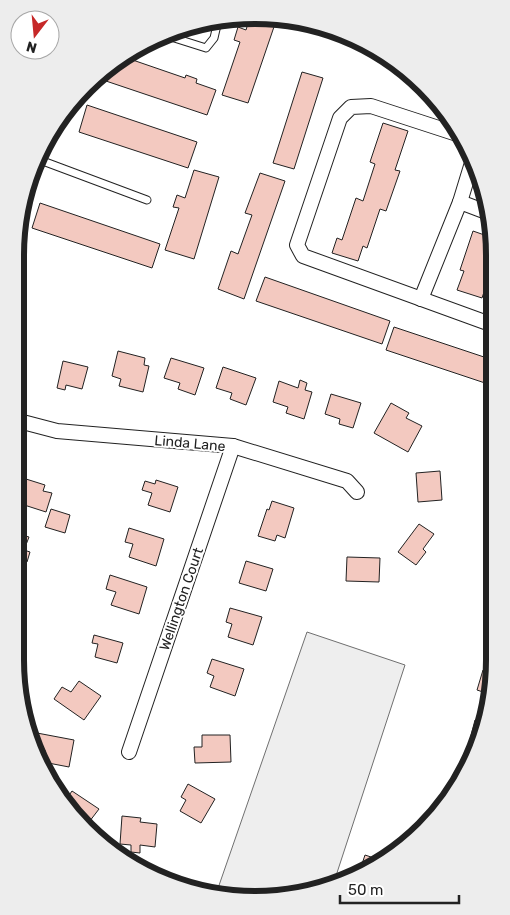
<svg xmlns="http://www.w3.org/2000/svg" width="510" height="915" font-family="Rubik,sans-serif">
	<rect width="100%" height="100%" fill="#fff"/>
	<!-- green -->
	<path fill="#eee" stroke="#6f6f6f" d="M 307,632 L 405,665 L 333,885 L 270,899 L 216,894 Z"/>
	<!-- building -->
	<g fill="#f3c9c0" stroke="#222">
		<path d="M 277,18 L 248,103 L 222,95 L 240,42 L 234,40 L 238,27 L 246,30 L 249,20 Z"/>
		<path d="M 124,57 L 185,78 L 186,75 L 197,79 L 196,83 L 216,90 L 207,115 L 97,78 L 109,64 Z"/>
		<path d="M 302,72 L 323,78 L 294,169 L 273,163 Z"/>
		<path d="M 87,105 L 197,142 L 188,168 L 79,132 Z"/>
		<path d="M 383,123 L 408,131 L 395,170 L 400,171 L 386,211 L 380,209 L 367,248 L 363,246 L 358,261 L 332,253 L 337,238 L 342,240 L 356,198 L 363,201 L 375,164 L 370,162 Z"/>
		<path d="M 194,170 L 219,177 L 194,259 L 165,250 L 179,208 L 173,207 L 177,195 L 185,198 Z"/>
		<path d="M 260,173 L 285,181 L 244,299 L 218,289 L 231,251 L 238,254 L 252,215 L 245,213 Z"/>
		<path d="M 40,203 L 160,244 L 152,268 L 32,228 Z"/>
		<path d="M 473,231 L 493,238 L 493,253 L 485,276 L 489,277 L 482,298 L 457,290 L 464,271 L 460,270 Z"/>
		<path d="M 265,277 L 390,321 L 382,344 L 256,301 Z"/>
		<path d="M 394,327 L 493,360 L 494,386 L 386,350 Z"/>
		<path d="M 118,351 L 145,358 L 144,365 L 149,366 L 143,392 L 119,386 L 121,379 L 112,376 Z"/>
		<path d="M 171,358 L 204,368 L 195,395 L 178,389 L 180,383 L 164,378 Z"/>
		<path d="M 63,361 L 88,367 L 82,389 L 66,385 L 65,390 L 57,388 Z"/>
		<path d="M 223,367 L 256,378 L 246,405 L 230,399 L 232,393 L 216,388 Z"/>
		<path d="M 300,380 L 307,383 L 305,390 L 312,392 L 304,419 L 286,413 L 288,407 L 273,402 L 279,381 L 298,388 Z"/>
		<path d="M 331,394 L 361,403 L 353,428 L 339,424 L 340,419 L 325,414 Z"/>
		<path d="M 391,403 L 409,413 L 406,418 L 422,426 L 408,452 L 374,433 Z"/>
		<path d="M 440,471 L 442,500 L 418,502 L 416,473 Z"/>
		<path d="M 26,479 L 45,485 L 43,491 L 52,493 L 46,512 L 18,503 Z"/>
		<path d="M 156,480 L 178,487 L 170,512 L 148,505 L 152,493 L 142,490 L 145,481 L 155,484 Z"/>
		<path d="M 272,501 L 294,508 L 285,538 L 277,535 L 275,541 L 258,536 L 267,509 L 269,510 Z"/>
		<path d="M 51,509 L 70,515 L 65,533 L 45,527 Z"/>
		<path d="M 419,524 L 434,534 L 423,549 L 426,552 L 416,565 L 398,552 Z"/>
		<path d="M 129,528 L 164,539 L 156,566 L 129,557 L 133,544 L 125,542 Z"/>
		<path d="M 15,533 L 29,537 L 24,550 L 30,552 L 27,562 L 15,559 Z"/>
		<path d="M 347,557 L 380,558 L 379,582 L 346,581 Z"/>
		<path d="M 246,561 L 273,569 L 266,591 L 239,583 Z"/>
		<path d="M 110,575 L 147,587 L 139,614 L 111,605 L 116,592 L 106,589 Z"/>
		<path d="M 230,608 L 262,617 L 253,645 L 228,637 L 232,624 L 226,622 Z"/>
		<path d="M 94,635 L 123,643 L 117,663 L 95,657 L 98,644 L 92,643 Z"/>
		<path d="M 212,659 L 244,669 L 235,696 L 210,687 L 214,676 L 207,673 Z"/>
		<path d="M 492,661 L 494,662 L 495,675 L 489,694 L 477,690 L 483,670 L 488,671 Z"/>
		<path d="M 79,681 L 101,696 L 84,720 L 54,699 L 62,687 L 71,692 Z"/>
		<path d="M 475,720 L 481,721 L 471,752 L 467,751 Z"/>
		<path d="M 37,733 L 74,740 L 69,767 L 43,762 L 45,750 L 34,747 Z"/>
		<path d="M 202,735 L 230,735 L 231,762 L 195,763 L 194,747 L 202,747 Z"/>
		<path d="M 188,784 L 215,799 L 201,823 L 180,811 L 186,800 L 181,797 Z"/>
		<path d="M 72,791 L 99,809 L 86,826 L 63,804 Z"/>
		<path d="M 122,816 L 141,818 L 140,822 L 157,824 L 155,847 L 140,845 L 140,853 L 131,852 L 131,845 L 120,844 Z"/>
		<path d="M 365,855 L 380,860 L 380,861 L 364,871 L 360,870 Z"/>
	</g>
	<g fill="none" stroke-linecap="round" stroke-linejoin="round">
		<!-- lane casing -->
		<g stroke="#222" stroke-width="9">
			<g id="lane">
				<path d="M 168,36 L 206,48 L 214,38 L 217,25 L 215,22"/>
				<path d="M 40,160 L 147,200"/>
			</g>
		</g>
		<!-- street casing -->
		<g stroke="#222" stroke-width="16">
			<g id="street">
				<path d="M 460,135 L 371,106 L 351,107 L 340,118 L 297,245 L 303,256 L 493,325"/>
				<path d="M 460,202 L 489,213"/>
				<path d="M 421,299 L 460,202 L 471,166"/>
				<path d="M 15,420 L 57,431 L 233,446 L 347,481 L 357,492"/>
				<path d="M 129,752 L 233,446"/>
			</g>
		</g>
		<!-- lane -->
		<use href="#lane" stroke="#fff" stroke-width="7"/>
		<!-- street -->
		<use href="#street" stroke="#fff" stroke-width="14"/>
	</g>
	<g text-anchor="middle" stroke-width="4" stroke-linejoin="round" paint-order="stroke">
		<!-- street labels -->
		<g font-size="14" fill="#222" stroke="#fff">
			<text transform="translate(190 443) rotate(5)" y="5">Linda Lane</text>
			<text transform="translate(181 599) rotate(-71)" y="5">Wellington Court</text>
		</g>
	</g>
	<!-- crop -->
	<path d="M0 0H510V915H0ZM255 24H255A231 231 0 0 1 486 255V660A231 231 0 0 1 255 891H255A231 231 0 0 1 24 660V255A231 231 0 0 1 255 24Z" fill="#ededed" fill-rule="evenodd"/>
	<path fill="none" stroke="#222" stroke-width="6" d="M255 24H255A231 231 0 0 1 486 255V660A231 231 0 0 1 255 891H255A231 231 0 0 1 24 660V255A231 231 0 0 1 255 24Z"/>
	<!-- north arrow -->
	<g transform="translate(35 35) rotate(196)"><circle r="24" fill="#ffffff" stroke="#a7a7a7"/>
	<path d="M0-4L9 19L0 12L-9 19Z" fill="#c62828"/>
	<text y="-8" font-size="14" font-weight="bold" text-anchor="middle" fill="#222222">N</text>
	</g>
	<!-- scale -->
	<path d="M340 895v8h119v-8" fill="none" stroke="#222222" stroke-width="2.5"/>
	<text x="348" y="895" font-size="15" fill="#222222" stroke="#ffffff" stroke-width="4" paint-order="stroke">50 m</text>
</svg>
